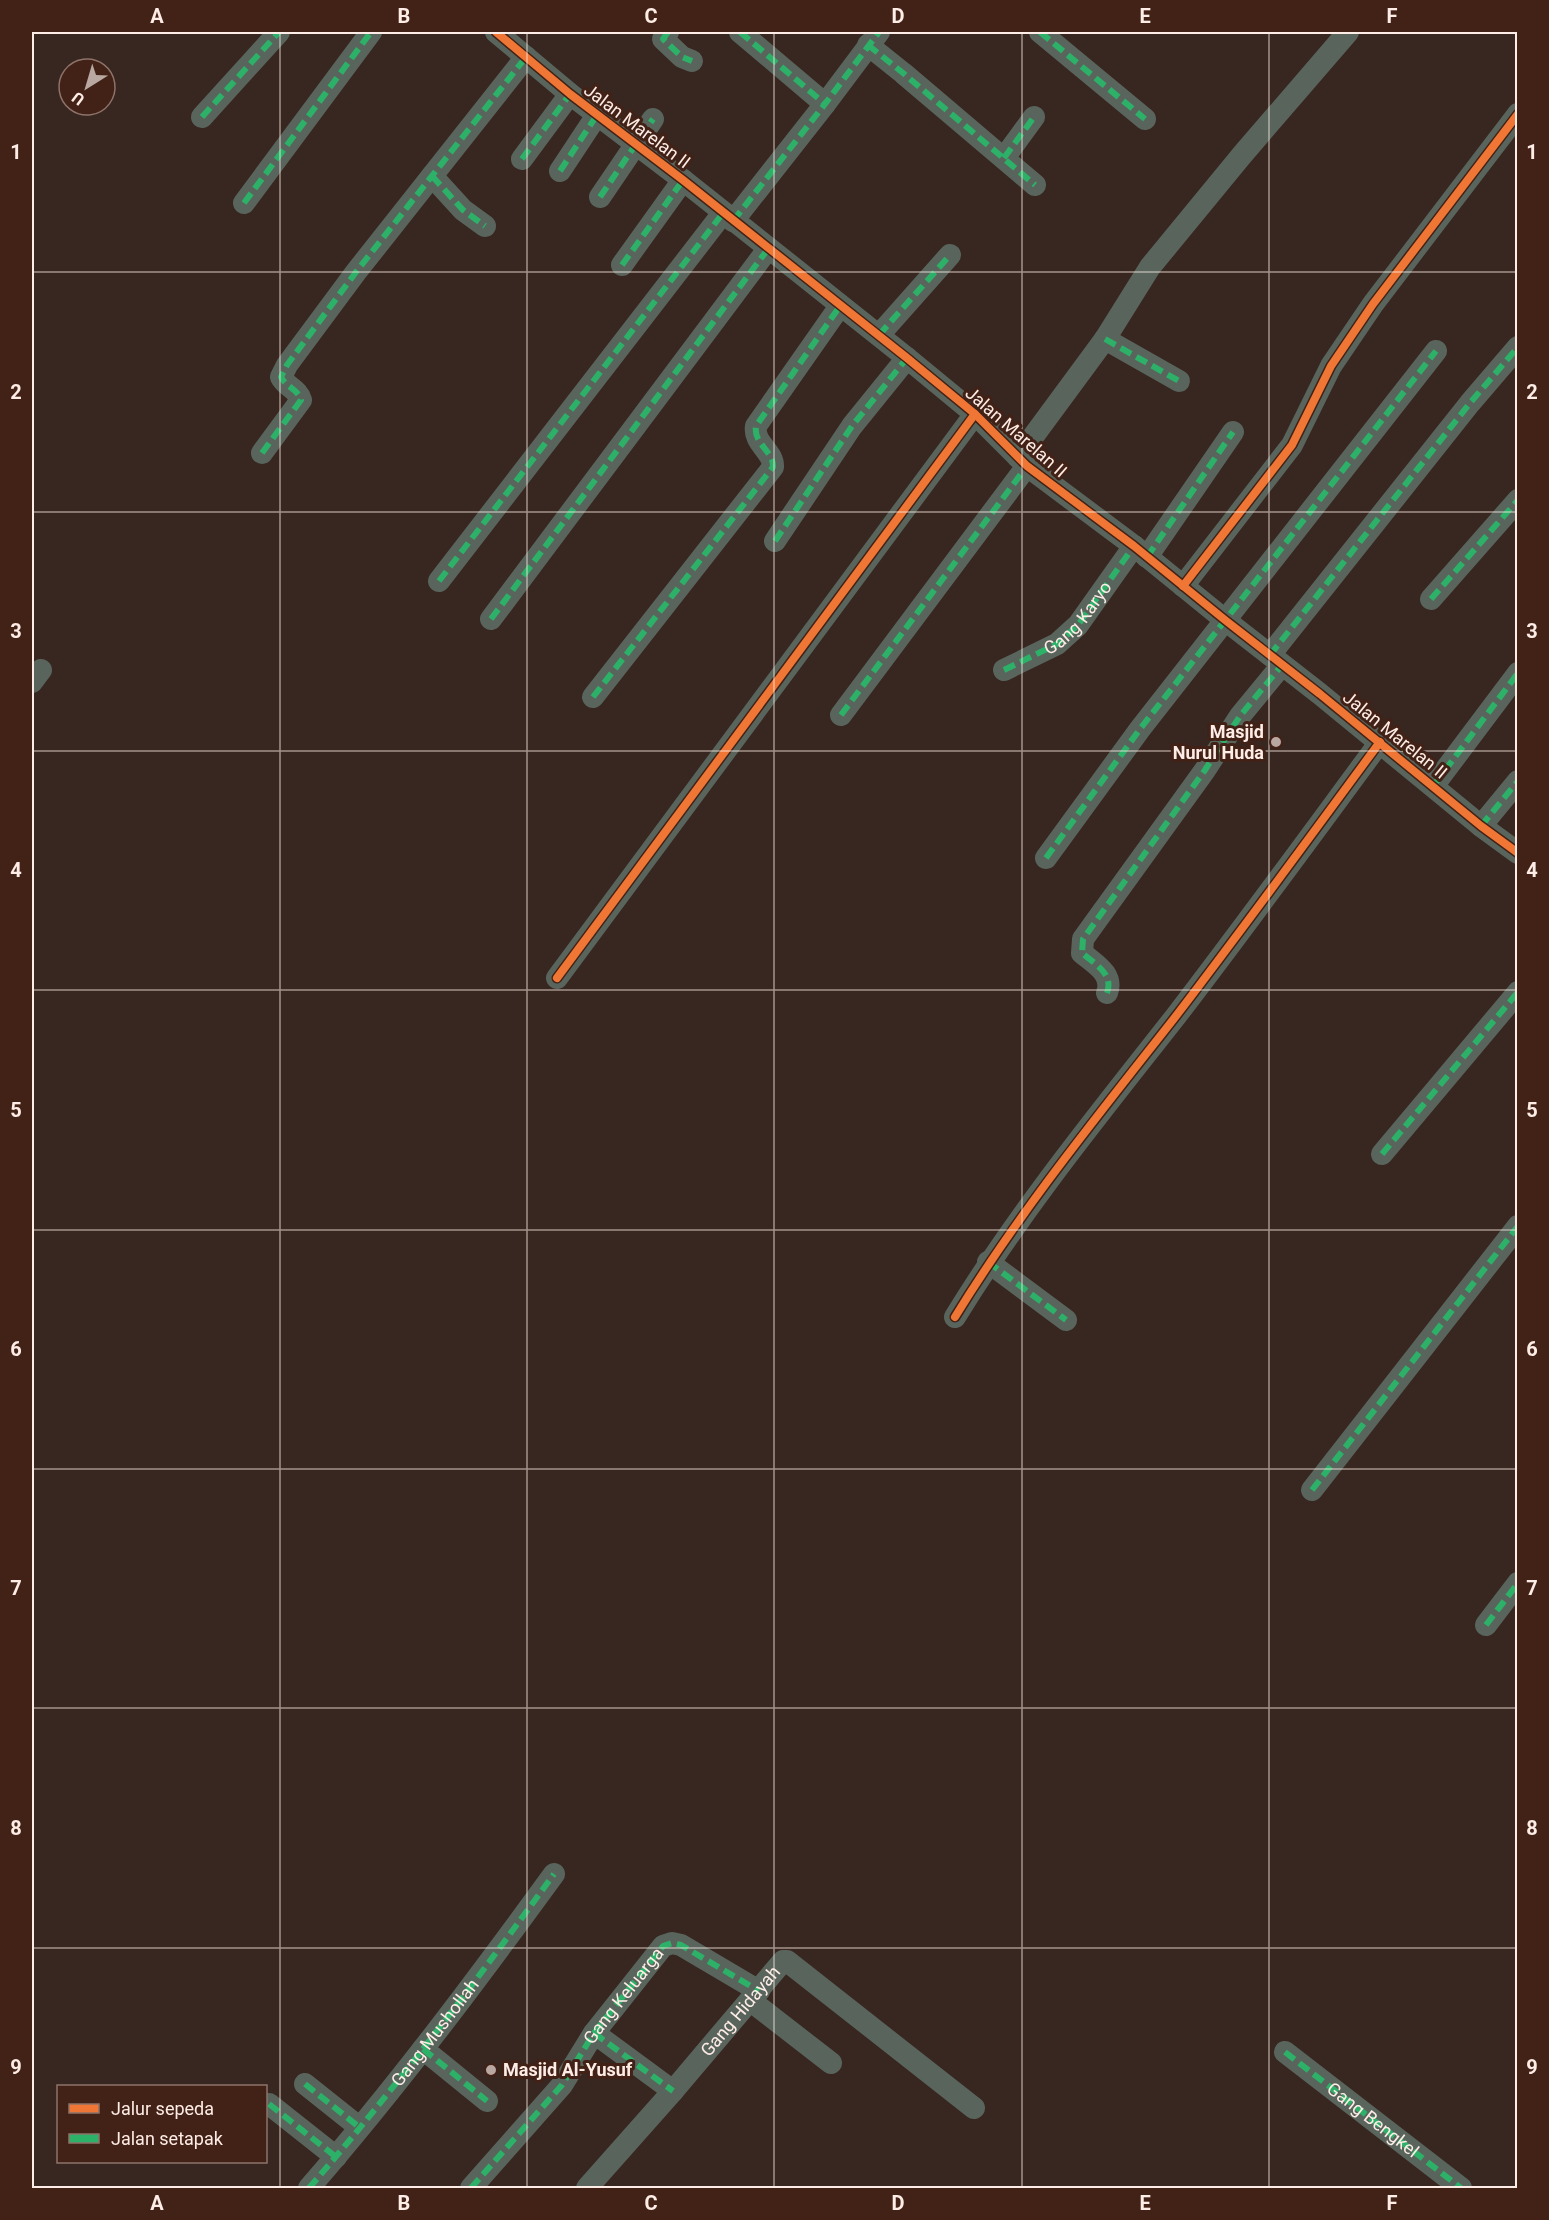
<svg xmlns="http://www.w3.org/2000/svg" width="1549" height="2220" font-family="Roboto,sans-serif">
	<rect width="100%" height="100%" fill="#382620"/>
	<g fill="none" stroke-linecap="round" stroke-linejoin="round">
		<!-- minor -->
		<g stroke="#59655c" stroke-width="22">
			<path d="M 496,32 L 570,94 L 683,180 L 907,358 L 975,414 L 1027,466 L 1134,546 L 1225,620 L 1320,694 L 1481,826 L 1518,853"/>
			<path d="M 668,32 L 663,39 L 682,57 L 692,61"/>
			<path d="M 740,32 L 825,104"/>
			<path d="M 1040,32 L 1145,119"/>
			<path d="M 868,45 L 903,73 L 1035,185"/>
			<path d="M 202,117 L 279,32"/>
			<path d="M 1004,158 L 1034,117"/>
			<path d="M 522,159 L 570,94"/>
			<path d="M 560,171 L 597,115"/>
			<path d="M 432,176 L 463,210 L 485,226"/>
			<path d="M 600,197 L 653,119"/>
			<path d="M 244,203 L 371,32"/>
			<path d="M 733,221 L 825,104 L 879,32"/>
			<path d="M 622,265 L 683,180"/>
			<path d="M 879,335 L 950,255"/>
			<path d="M 1105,339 L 1179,381"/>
			<path d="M 262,453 L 301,400 C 298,389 286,387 281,377 L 287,365 L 356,272 L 526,57"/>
			<path d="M 1018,457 L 1105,339 L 1150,267 L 1242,155 L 1348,32"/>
			<path d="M 775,541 L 852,426 L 907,358"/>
			<path d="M 1147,557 L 1233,432"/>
			<path d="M 439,581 L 723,213"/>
			<path d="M 1183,586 L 1292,445 L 1331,366 L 1373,304 L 1518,114"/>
			<path d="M 1431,599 L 1518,500"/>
			<path d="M 491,619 L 768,249"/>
			<path d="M 1270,655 L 1470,403 L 1518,347"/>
			<path id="s1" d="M 1004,670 L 1057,644 L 1078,625 L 1134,546"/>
			<path d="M 32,682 L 41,670"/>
			<path d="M 593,697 L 773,467 C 774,451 753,444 756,426 L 840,306"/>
			<path d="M 841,715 L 1027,466"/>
			<path d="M 1434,785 L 1518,673"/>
			<path d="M 1481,826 L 1518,781"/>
			<path d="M 1046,858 L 1140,729 L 1436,351"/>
			<path d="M 557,978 L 975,414"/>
			<path d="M 1107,993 C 1114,974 1095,964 1082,953 L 1083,939 L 1205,770 L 1240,716 L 1282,665"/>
			<path d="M 1382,1154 L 1518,992"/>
			<path d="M 988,1262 L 1066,1320"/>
			<path d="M 955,1317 C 1020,1211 1099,1114 1176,1016 C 1245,926 1312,834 1380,742"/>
			<path d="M 1312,1490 L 1518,1226"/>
			<path d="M 1486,1625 L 1518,1583"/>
			<path d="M 751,2001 L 831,2063"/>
			<path d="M 594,2033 L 673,2091"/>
			<path d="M 423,2049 L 487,2101"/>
			<path d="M 1285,2052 L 1461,2188"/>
			<path d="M 305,2084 L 359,2127"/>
			<path d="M 269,2104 L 336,2157"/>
			<path id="s2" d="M 309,2188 C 396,2088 476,1981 554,1874"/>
			<path d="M 471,2188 L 562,2085 L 594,2033 L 663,1946 L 672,1943 L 681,1945 L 759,1991"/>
			<path id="s3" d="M 587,2188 L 673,2091 L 783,1961 L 787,1961 L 974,2108"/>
		</g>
		<!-- quiet -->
		<g stroke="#2db169" stroke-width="6" stroke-dasharray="12 6" stroke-linecap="butt">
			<path d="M 668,32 L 663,39 L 682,57 L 692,61"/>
			<path d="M 740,32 L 825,104"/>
			<path d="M 1040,32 L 1145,119"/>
			<path d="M 868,45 L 903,73 L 1035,185"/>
			<path d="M 202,117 L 279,32"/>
			<path d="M 1004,158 L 1034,117"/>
			<path d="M 522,159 L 570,94"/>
			<path d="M 560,171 L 597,115"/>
			<path d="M 432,176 L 463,210 L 485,226"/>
			<path d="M 600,197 L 653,119"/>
			<path d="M 244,203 L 371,32"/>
			<path d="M 733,221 L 825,104 L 879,32"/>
			<path d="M 622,265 L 683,180"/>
			<path d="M 879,335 L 950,255"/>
			<path d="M 1105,339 L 1179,381"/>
			<path d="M 262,453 L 301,400 C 298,389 286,387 281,377 L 287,365 L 356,272 L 526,57"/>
			<path d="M 775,541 L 852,426 L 907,358"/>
			<path d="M 1147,557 L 1233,432"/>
			<path d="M 439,581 L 723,213"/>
			<path d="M 1431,599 L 1518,500"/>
			<path d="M 491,619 L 768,249"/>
			<path d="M 1270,655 L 1470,403 L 1518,347"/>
			<path d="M 1004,670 L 1057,644 L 1078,625 L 1134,546"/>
			<path d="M 593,697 L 773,467 C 774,451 753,444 756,426 L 840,306"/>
			<path d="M 841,715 L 1027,466"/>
			<path d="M 1434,785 L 1518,673"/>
			<path d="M 1481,826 L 1518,781"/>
			<path d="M 1046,858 L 1140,729 L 1436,351"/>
			<path d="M 1107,993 C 1114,974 1095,964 1082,953 L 1083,939 L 1205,770 L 1240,716 L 1282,665"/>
			<path d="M 1382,1154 L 1518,992"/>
			<path d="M 988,1262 L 1066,1320"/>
			<path d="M 1312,1490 L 1518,1226"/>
			<path d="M 1486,1625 L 1518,1583"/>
			<path d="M 594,2033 L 673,2091"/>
			<path d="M 423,2049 L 487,2101"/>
			<path id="s4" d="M 1285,2052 L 1461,2188"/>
			<path d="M 305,2084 L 359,2127"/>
			<path d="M 269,2104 L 336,2157"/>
			<path d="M 309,2188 C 396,2088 476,1981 554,1874"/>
			<path id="s5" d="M 471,2188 L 562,2085 L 594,2033 L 663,1946 L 672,1943 L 681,1945 L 759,1991"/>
		</g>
		<!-- cycleway casing -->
		<g stroke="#422216" stroke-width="11">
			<g id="cycleway">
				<path d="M 496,32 L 570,94 L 683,180 L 907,358 L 975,414 L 1027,466 L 1134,546 L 1225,620 L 1320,694 L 1481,826 L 1518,853"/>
				<path d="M 1183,586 L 1292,445 L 1331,366 L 1373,304 L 1518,114"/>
				<path d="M 557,978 L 975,414"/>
				<path d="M 955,1317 C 1020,1211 1099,1114 1176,1016 C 1245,926 1312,834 1380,742"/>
			</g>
		</g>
		<!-- cycleway -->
		<use href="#cycleway" stroke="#f07635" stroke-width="8"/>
	</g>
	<!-- grid -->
	<path fill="none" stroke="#feece6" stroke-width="1.5" stroke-opacity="0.55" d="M 280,32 L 280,2188M 527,32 L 527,2188M 774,32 L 774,2188M 1022,32 L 1022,2188M 1269,32 L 1269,2188M 32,272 L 1518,272M 32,512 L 1518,512M 32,751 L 1518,751M 32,990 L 1518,990M 32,1230 L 1518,1230M 32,1469 L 1518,1469M 32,1708 L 1518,1708M 32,1948 L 1518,1948"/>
	<!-- markers -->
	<g fill="#b9a7a1" stroke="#422216" stroke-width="2">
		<circle cx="1276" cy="742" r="6"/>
		<circle cx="491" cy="2070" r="6"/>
	</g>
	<g text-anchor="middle" stroke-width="6" stroke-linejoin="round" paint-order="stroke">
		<!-- street labels -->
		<g font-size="18" fill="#feece6" stroke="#422216">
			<text transform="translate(637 126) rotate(37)" y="6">Jalan Marelan II</text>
			<text transform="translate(1016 432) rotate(41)" y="6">Jalan Marelan II</text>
			<text dy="6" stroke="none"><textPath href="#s1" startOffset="92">Gang Karyo</textPath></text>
			<text transform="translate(1395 735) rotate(39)" y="6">Jalan Marelan II</text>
			<text dy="6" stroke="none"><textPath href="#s5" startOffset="246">Gang Keluarga</textPath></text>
			<text dy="6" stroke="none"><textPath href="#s3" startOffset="234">Gang Hidayah</textPath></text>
			<text dy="6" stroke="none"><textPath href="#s2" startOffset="200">Gang Mushollah</textPath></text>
			<text dy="6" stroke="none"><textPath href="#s4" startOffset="111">Gang Bengkel</textPath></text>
		</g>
		<!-- poi labels -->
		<g font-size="18" font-weight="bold" fill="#feece6" stroke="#422216" text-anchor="end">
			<text x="1264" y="738">Masjid<tspan x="1264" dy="21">Nurul Huda</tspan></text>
			<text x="503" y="2076" text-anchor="start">Masjid Al-Yusuf</text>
		</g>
	</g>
	<!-- border -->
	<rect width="1549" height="2220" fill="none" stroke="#422216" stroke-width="66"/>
	<!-- legend -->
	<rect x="57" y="2085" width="210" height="78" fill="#422216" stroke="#8d7369" stroke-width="1.5"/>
	<rect x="69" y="2104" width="30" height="9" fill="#f07635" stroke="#8d7369" stroke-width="1.5"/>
	<text x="111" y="2115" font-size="18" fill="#feece6">Jalur sepeda</text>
	<rect x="69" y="2134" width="30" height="9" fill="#2db169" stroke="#8d7369" stroke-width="1.5"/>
	<text x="111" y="2145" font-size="18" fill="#feece6">Jalan setapak</text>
	<!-- north arrow -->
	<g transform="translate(87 87) rotate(217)"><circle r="28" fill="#422216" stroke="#8d7369" stroke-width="1.5"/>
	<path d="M0-4.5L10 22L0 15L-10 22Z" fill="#b9a7a1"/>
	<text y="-9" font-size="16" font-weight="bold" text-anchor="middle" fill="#feece6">U</text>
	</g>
	<rect x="33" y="33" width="1483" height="2154" fill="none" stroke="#feece6" stroke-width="2"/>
	<g font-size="20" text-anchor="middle" font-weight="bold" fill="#feece6">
		<text x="157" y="23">A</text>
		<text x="404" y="23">B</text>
		<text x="651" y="23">C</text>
		<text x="898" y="23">D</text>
		<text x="1145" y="23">E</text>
		<text x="1392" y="23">F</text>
		<text x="16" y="159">1</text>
		<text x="1532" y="159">1</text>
		<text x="16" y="399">2</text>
		<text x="1532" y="399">2</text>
		<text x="16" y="638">3</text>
		<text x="1532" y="638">3</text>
		<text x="16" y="877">4</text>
		<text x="1532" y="877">4</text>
		<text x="16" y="1117">5</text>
		<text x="1532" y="1117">5</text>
		<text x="16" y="1356">6</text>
		<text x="1532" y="1356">6</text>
		<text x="16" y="1595">7</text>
		<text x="1532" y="1595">7</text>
		<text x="16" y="1835">8</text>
		<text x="1532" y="1835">8</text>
		<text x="16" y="2074">9</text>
		<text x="1532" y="2074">9</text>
		<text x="157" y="2210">A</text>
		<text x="404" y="2210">B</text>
		<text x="651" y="2210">C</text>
		<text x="898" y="2210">D</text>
		<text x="1145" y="2210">E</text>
		<text x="1392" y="2210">F</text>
	</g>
</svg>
